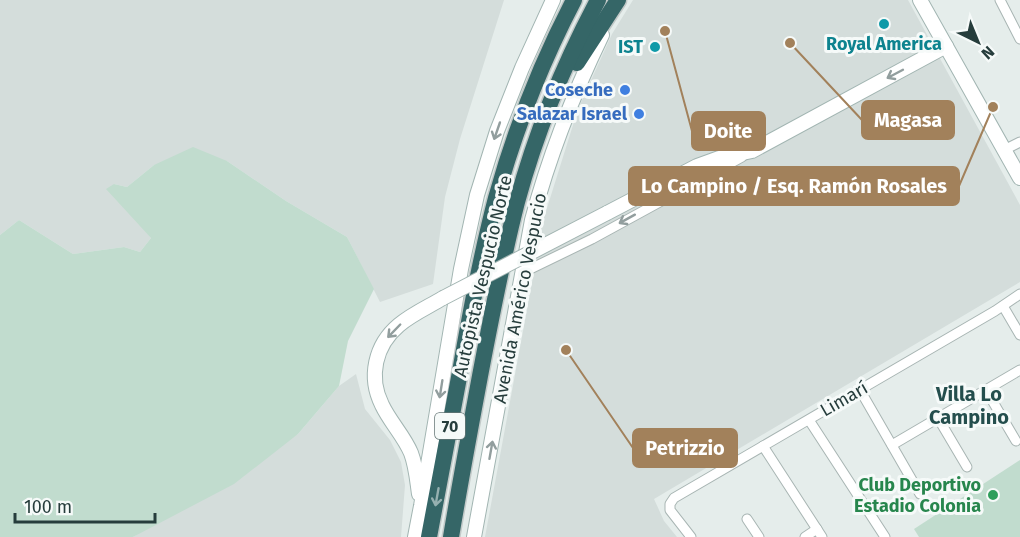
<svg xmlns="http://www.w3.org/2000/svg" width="1020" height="537" font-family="'Fira Sans',sans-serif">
	<rect width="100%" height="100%" fill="#e5edeb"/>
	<!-- built -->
	<g fill="#d4dddb">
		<path d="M 0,0 L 504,0 L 460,139 L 445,197 L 433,284 L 380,302 L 347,237 L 286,201 L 227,161 L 154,165 L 127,187 L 114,184 L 151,238 L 140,252 L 124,247 L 73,254 L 19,220 L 0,235 Z"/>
		<path d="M 633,0 L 908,0 L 1020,205 L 1020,282 L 654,499 L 664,521 L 677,537 L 485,537 L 533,277 L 537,240 L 578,109 L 612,34 Z"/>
		<path d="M 356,374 L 365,409 L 390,440 L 401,462 L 405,485 L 401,537 L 133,537 L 298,434 L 339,386 Z"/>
	</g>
	<!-- green -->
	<g fill="#c1dcce">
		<path d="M 193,147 L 227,161 L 286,201 L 347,237 L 374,289 L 348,341 L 339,386 L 298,434 L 234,484 L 133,537 L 0,537 L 0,235 L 19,220 L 73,254 L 124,247 L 140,252 L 151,238 L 106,189 L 114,184 L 127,187 L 154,165 Z"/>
		<path d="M 1020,460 L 1020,537 L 919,537 L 914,529 Z"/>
	</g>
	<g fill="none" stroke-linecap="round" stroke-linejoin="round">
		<!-- minor casing -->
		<g stroke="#a8b5b3" stroke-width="11">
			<g id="minor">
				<path d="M 1000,0 L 1020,39"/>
				<path d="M 1004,150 L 1020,142"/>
				<path d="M 522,273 L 592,239 L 742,157"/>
				<path d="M 1003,306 L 1020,335"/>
				<path d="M 860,390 L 920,494"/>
				<path d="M 986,390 L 1016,441"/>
				<path d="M 938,418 L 967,467"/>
				<path d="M 809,420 L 885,537"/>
				<path d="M 892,445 L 1020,370"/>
				<path d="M 763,446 L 822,537"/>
				<path d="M 747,519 L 759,537"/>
				<path d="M 691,537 L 670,510 L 670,504 L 674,498 L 995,311 L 1020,294"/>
				<path d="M 805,537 L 817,529"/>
			</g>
		</g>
		<!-- secondary casing -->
		<g stroke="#a2b5b2" stroke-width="16">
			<g id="secondary">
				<path d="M 920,0 L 1020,178"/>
				<path d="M 607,213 L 697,166 L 719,158 L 752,151 L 946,46"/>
				<path d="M 419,494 C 417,480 416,466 411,453 C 404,436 390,422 382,405 C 368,377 375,345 399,325 C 412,314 428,307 443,298"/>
				<path d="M 415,537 L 421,506 L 461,269 L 477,195 L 497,131 L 522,68 L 553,0"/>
				<path d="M 474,537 L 532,220 C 549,156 573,95 602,35"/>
			</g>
		</g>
		<!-- motorway casing -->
		<g stroke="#c2c9c8" stroke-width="19">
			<g id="motorway">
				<path d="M 577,63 L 618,0"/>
				<path d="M 429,537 C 439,482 450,427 460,372 C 470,314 481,255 496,198 C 515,130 541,63 574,0"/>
				<path d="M 451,537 C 460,483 470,430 480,376 C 491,318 502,260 517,202 C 536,132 564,64 598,0"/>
			</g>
		</g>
		<!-- minor -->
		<use href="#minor" stroke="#fff" stroke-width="9"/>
		<!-- secondary -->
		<use href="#secondary" stroke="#fff" stroke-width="14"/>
		<!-- motorway -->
		<use href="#motorway" stroke="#356667" stroke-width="16"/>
		<!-- secondary-bridge casing -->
		<g stroke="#a2b5b2" stroke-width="16" stroke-linecap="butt">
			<path id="secondary-bridge" d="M 443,298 L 607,213"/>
		</g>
		<!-- secondary-bridge -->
		<use href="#secondary-bridge" stroke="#fff" stroke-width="14"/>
	</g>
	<!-- one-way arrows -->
	<defs><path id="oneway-shaft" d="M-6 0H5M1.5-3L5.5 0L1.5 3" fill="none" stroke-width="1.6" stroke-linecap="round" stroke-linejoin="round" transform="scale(1.5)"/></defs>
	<g stroke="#929e9e">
		<use href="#oneway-shaft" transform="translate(895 74) rotate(152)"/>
		<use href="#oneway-shaft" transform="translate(497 131) rotate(109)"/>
		<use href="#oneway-shaft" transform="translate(627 219) rotate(151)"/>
		<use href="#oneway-shaft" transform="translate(394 331) rotate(134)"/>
		<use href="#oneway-shaft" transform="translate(441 389) rotate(99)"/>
		<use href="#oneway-shaft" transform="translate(491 450) rotate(-80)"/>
	</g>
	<use stroke="#96b0b0" href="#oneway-shaft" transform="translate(437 497) rotate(100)"/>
	<!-- markers -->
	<g fill="#0f9aa8" stroke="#f6faf9" stroke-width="2">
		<circle cx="884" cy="24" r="6"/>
		<circle cx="655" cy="47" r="6"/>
	</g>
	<g fill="#3f7fe0" stroke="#f6faf9" stroke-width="2">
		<circle cx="625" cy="90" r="6"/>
		<circle cx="639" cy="114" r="6"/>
	</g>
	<circle fill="#2e9e5b" stroke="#f6faf9" stroke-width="2" cx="993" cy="495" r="6"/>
	<g text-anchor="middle" stroke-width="6" stroke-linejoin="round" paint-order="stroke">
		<!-- shield labels -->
		<rect fill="#f6faf9" stroke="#647675" stroke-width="1.5" x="435" y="413" width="30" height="26" rx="4.5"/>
		<g font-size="16" font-weight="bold" fill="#263d3c">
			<text x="450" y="432">70</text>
		</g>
		<!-- culture labels -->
		<g font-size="18" font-weight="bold" fill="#0d838f" stroke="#f6faf9">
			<text x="884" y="50">Royal America</text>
			<text x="643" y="53" text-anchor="end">IST</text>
		</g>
		<!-- shop labels -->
		<g font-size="18" font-weight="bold" fill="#366cbe" stroke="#f6faf9" text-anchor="end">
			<text x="613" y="96">Coseche</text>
			<text x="627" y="120">Salazar Israel</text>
		</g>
		<!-- street labels -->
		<g font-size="18" fill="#263d3c" stroke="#f6faf9">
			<text transform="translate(483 276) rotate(-77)" y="6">Autopista Vespucio Norte</text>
			<text transform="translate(520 298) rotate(-79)" y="6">Avenida Américo Vespucio</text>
			<text transform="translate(844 399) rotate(-30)" y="6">Limarí</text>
		</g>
		<!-- leisure labels -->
		<g font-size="18" font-weight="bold" fill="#27864d" stroke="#f6faf9" text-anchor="end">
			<text x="981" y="491">Club Deportivo<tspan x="981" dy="21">Estadio Colonia</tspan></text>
		</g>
		<!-- neighbourhood labels -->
		<g font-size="20" font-weight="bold" fill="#244e4d" stroke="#f6faf9">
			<text x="969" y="401">Villa Lo<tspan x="969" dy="23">Campino</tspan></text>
		</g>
	</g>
	<!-- callouts -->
	<path fill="none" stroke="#a2815b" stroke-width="2" d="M790 43L862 120M665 31L692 131M993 107L959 186M566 350L633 448"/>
	<g fill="#a2815b" stroke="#f6faf9" stroke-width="2">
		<circle cx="790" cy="43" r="6"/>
		<circle cx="665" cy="31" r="6"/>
		<circle cx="993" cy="107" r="6"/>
		<circle cx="566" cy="350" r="6"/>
	</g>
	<g fill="#a2815b" stroke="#a2815b" stroke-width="2">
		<rect x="862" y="101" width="92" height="38" rx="6"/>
		<rect x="692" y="112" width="73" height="38" rx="6"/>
		<rect x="629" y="167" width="330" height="38" rx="6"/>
		<rect x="633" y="429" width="104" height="38" rx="6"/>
	</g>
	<g font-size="20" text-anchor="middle" font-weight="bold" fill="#fff">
		<text x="908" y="127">Magasa</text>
		<text x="728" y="138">Doite</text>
		<text x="794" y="193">Lo Campino / Esq. Ramón Rosales</text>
		<text x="685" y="455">Petrizzio</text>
	</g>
	<!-- north arrow -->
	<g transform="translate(978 42) rotate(137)" stroke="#f6faf9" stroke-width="4.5" paint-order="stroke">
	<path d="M0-4.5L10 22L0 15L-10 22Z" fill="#263d3c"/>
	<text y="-9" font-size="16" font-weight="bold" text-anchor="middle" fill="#263d3c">N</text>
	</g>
	<!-- scale -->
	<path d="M15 513v9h140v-9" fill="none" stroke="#263d3c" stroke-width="3"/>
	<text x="24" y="513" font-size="18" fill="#263d3c" stroke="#f6faf9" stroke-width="4.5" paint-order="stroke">100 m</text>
</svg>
